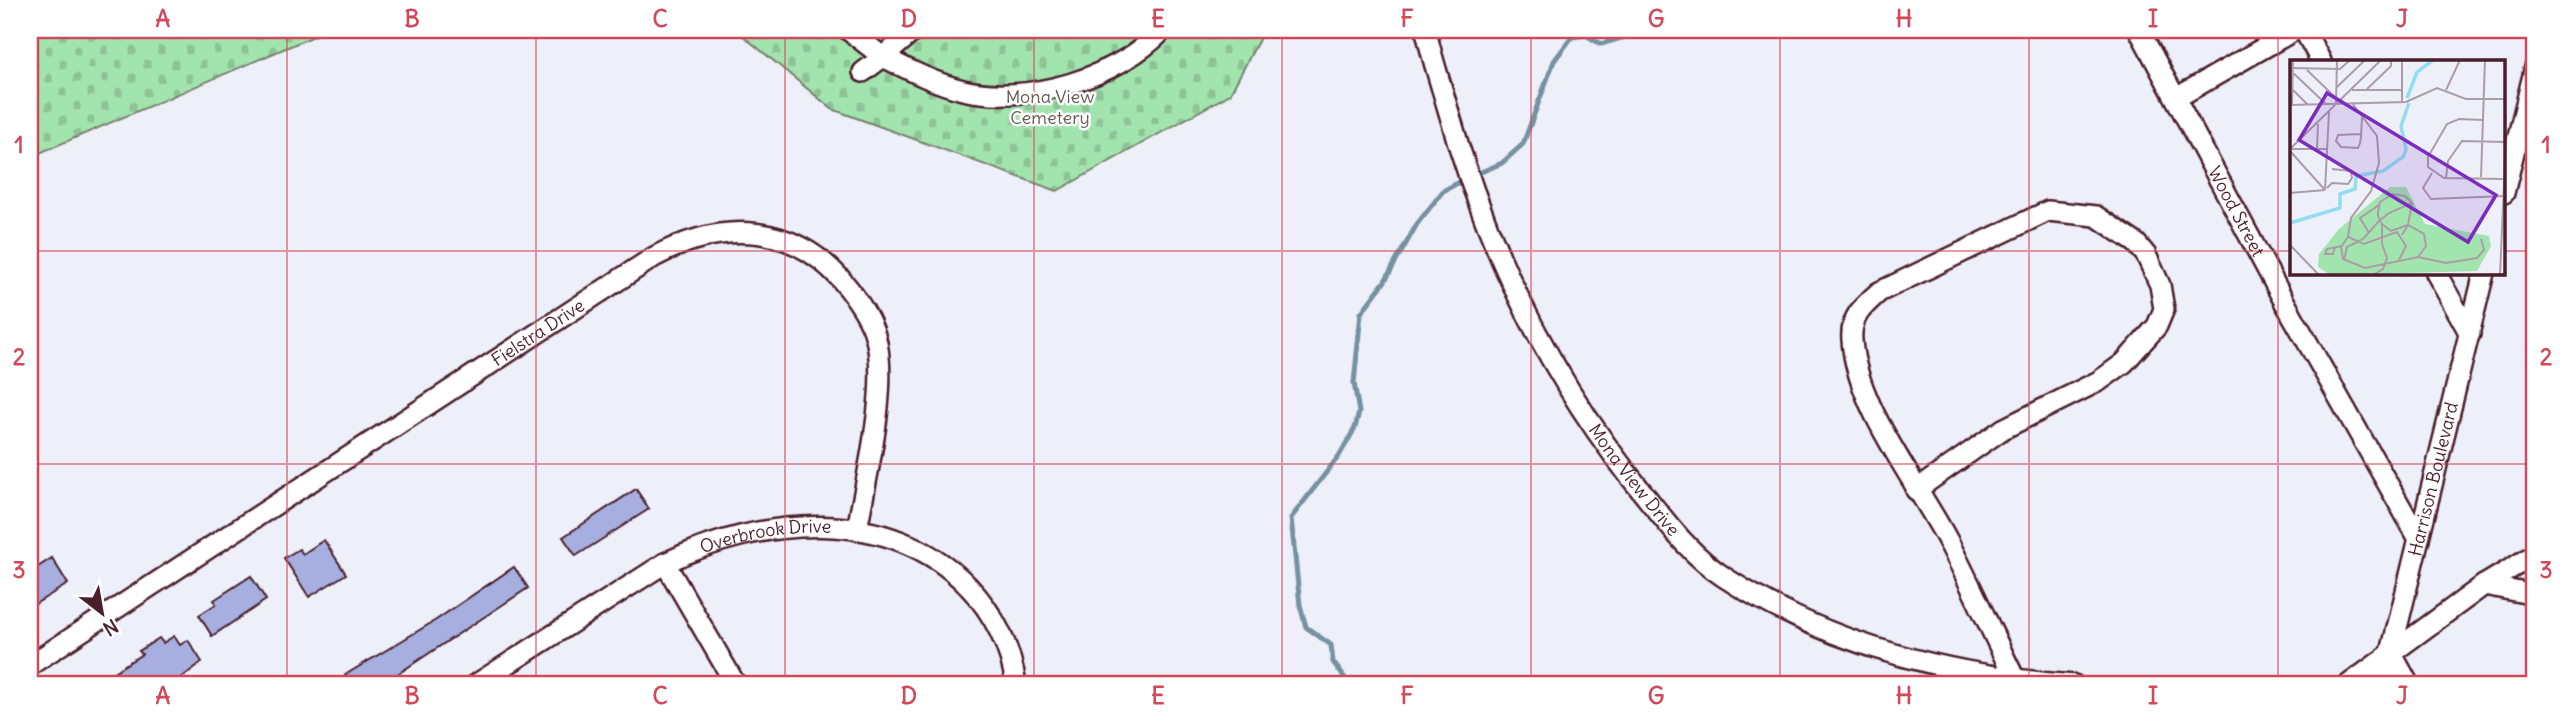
<svg xmlns="http://www.w3.org/2000/svg" width="2565" height="715" font-family="Delius,sans-serif">
	<defs>
		<pattern id="cemetery-stones" width="16" height="16" patternUnits="userSpaceOnUse" patternTransform="scale(1.75)"><rect width="16" height="16" fill="#a2e4ae"/><path d="M2 7V4a2 2 0 0 1 4 0v3zM10 15v-3a2 2 0 0 1 4 0v3z" fill="#8dc396"/></pattern>
	</defs>
	<rect width="100%" height="100%" fill="#edeff9"/>
	<filter id="ink" filterUnits="userSpaceOnUse"><feTurbulence type="fractalNoise" baseFrequency=".0143" numOctaves="2"/><feDisplacementMap in="SourceGraphic" scale="14" xChannelSelector="R" yChannelSelector="G"/><feConvolveMatrix kernelMatrix="1 2 1 2 8 2 1 2 1" color-interpolation-filters="sRGB"/></filter>
	<g filter="url(#ink)">
		<!-- cemetery -->
		<g fill="url(#cemetery-stones)" stroke="#76826c" stroke-width="2">
			<path d="M 30,30 L 328,30 L 30,157 Z"/>
			<path d="M 736,30 L 1264,30 L 1230,94 L 1057,191 L 832,109 Z"/>
		</g>
		<g fill="none" stroke-linecap="round" stroke-linejoin="round">
			<!-- stream -->
			<g stroke="#7591a2" stroke-width="5">
				<path d="M 1474,175 L 1502,163 L 1523,144 L 1554,61 L 1572,37 L 1586,35 L 1601,44 L 1648,30"/>
				<path d="M 1350,685 L 1333,662 L 1331,645 L 1306,627 L 1300,605 L 1291,518 L 1339,456 L 1355,428 L 1359,412 L 1354,383 L 1361,313 L 1385,281 L 1417,224 L 1443,191 L 1465,179"/>
			</g>
		</g>
		<!-- building -->
		<g fill="#a6afdf" stroke="#4a1f2b" stroke-width="2">
			<path d="M 636,489 L 649,509 L 576,556 L 563,537 Z"/>
			<path d="M 324,540 L 346,574 L 309,597 L 284,558 L 299,549 L 303,554 Z"/>
			<path d="M 52,558 L 68,584 L 30,607 L 30,572 Z"/>
			<path d="M 514,567 L 528,588 L 381,685 L 351,685 L 345,675 L 436,620 Z"/>
			<path d="M 251,576 L 266,600 L 212,636 L 199,615 L 216,604 L 214,600 Z"/>
			<path d="M 174,636 L 180,645 L 188,640 L 202,662 L 172,685 L 93,685 L 142,654 L 139,651 L 159,638 L 163,643 Z"/>
		</g>
		<g fill="none" stroke-linecap="round" stroke-linejoin="round">
			<!-- minor casing -->
			<g stroke="#4a1f2b" stroke-width="24">
				<g id="minor">
					<path d="M 848,30 L 883,57 L 863,72"/>
					<path d="M 915,30 L 883,57 C 909,70 934,83 963,90 C 1027,105 1117,78 1163,30"/>
					<path id="s1" d="M 1426,30 C 1431,56 1440,81 1447,106 C 1487,250 1552,383 1647,498 C 1670,527 1693,557 1724,577 C 1828,645 1952,676 2074,685"/>
					<path id="s2" d="M 2139,30 L 2284,301 L 2419,539"/>
					<path d="M 2304,30 L 2321,61"/>
					<path d="M 2176,98 L 2295,30"/>
					<path d="M 2504,193 L 2535,67"/>
					<path d="M 2436,273 L 2470,334"/>
					<path d="M 1916,490 L 2003,429 L 2099,381 L 2124,363 L 2157,326 L 2164,309 L 2160,285 L 2146,255 L 2136,243 L 2096,216 L 2048,211 L 1879,292 C 1863,306 1850,317 1852,340 C 1856,406 1918,484 1948,541 C 1972,587 1993,635 2016,681"/>
					<path d="M 665,563 L 736,685"/>
					<path d="M 2484,585 L 2535,595"/>
					<path d="M 2392,654 L 2409,685"/>
					<path id="s3" d="M 30,665 L 654,257 C 724,219 797,222 849,289 C 859,302 870,318 875,335 C 890,385 866,477 857,530"/>
					<path id="s4" d="M 475,685 L 665,563 C 760,517 889,504 968,586 C 994,613 1011,648 1016,685"/>
					<path d="M 2348,685 L 2484,585 L 2535,554"/>
					<path id="s5" d="M 2383,685 L 2484,273"/>
				</g>
			</g>
			<!-- minor -->
			<use href="#minor" stroke="#fff" stroke-width="19"/>
		</g>
	</g>
	<!-- grid -->
	<path fill="none" stroke="#d1495b" stroke-width="2" stroke-opacity="0.55" d="M 287,30 L 287,685M 536,30 L 536,685M 785,30 L 785,685M 1034,30 L 1034,685M 1282,30 L 1282,685M 1531,30 L 1531,685M 1780,30 L 1780,685M 2029,30 L 2029,685M 2278,30 L 2278,685M 30,251 L 2292,251M 2504,251 L 2535,251M 30,464 L 2535,464"/>
	<g text-anchor="middle" stroke-width="5" stroke-linejoin="round" paint-order="stroke">
		<!-- park labels -->
		<g font-size="18" fill="#645a52" stroke="#fff">
			<text x="1050" y="103">Mona View<tspan x="1050" dy="21">Cemetery</tspan></text>
		</g>
		<!-- street labels -->
		<g font-size="18" fill="#4a1f2b" stroke="#fff">
			<text dy="6" stroke="none"><textPath href="#s2" startOffset="206">Wood Street</textPath></text>
			<text dy="6" stroke="none"><textPath href="#s3" startOffset="607">Fielstra Drive</textPath></text>
			<text dy="6" stroke="none"><textPath href="#s5" startOffset="212">Harrison Boulevard</textPath></text>
			<text dy="6" stroke="none"><textPath href="#s1" startOffset="500">Mona View Drive</textPath></text>
			<text dy="6" stroke="none"><textPath href="#s4" startOffset="331">Overbrook Drive</textPath></text>
		</g>
	</g>
	<!-- overview -->
	<g transform="translate(2290 60)">
		<rect width="215" height="215" fill="#edeff9"/>
		<path d="M 100,127 L 116,127 L 135,164 L 199,176 L 201,186 L 187,211 L 40,215 L 28,207 L 29,194 L 49,169 Z" fill="#a2e4ae"/>
		<path fill="none" stroke="#92ddf2" stroke-width="3.5" d="M 117,38 L 127,12 L 143,0M 0,163 L 50,148 L 50,134 L 65,129 L 66,116 L 93,111 L 113,97 L 116,89 L 111,66 L 119,43"/>
		<path fill="none" stroke="#ac9ca7" stroke-width="2" d="M 0,8 L 50,9 L 60,0M 0,10 L 37,45M 17,10 L 46,38M 46,28 L 75,0M 77,29 L 101,6 L 101,0M 3,30 L 18,45M 62,30 L 112,30M 156,30 L 170,0M 112,42 L 112,0M 2,44 L 3,0M 46,44 L 47,0M 0,45 L 116,42 L 147,28 L 176,39 L 216,39M 193,60 L 169,59 L 157,64 L 138,97 L 138,107 L 154,118 L 213,119M 71,74 L 48,75 L 46,81 L 51,87 L 68,88 L 70,83 L 71,77 L 72,57M 0,89 L 91,0M 2,89 L 38,89M 27,89 L 28,64M 0,91 L 35,130M 142,113 L 133,128 L 141,139 L 215,136M 191,117 L 195,0M 156,118 L 158,101 L 172,81 L 215,82M 37,128 L 42,123 L 58,124 L 62,118 L 61,111 L 42,109M 35,130 L 39,52M 0,133 L 35,130M 92,164 L 101,171 L 118,165 L 122,143M 79,173 L 70,158 L 89,145M 112,175 L 118,165 L 134,174 L 136,186 L 128,197M 58,177 L 51,187 L 53,199 L 75,208 L 128,197 L 156,203 L 187,198 L 194,190 L 191,179M 58,177 L 61,158 L 81,131 L 89,103 L 87,76 L 62,43M 58,177 L 74,184 L 107,172 L 116,186 L 109,200M 0,185 L 29,215M 45,188 L 43,194 L 35,194 L 37,189 L 51,186M 54,200 L 57,187 L 73,179 L 90,160 L 99,153 L 122,143 L 115,136 L 103,134 L 90,142 L 88,152 L 88,156 L 92,164 L 92,184M 83,215 L 93,209 L 97,198 L 92,184M 188,215 L 216,214M 210,215 L 216,78"/>
		<path fill="#7b2cbf" fill-opacity="0.15" stroke="#7b2cbf" stroke-width="3.5" d="M 37,33 L 206,135 L 178,182 L 9,80 Z"/>
		<rect width="215" height="215" fill="none" stroke="#4a1f2b" stroke-width="3.5"/>
	</g>
	<!-- margin -->
	<rect width="2565" height="715" fill="none" stroke="#fff" stroke-width="77"/>
	<!-- north arrow -->
	<g transform="translate(102 613) rotate(149)" stroke="#ffffff" stroke-width="5" paint-order="stroke">
	<path d="M0-5L12 26L0 18L-12 26Z" fill="#4a1f2b"/>
	<text y="-10" font-size="19" font-weight="bold" text-anchor="middle" fill="#4a1f2b">N</text>
	</g>
	<rect x="38" y="38" width="2488" height="638" fill="none" stroke="#d1495b" stroke-width="2.5"/>
	<g font-size="23" text-anchor="middle" font-weight="bold" fill="#d1495b">
		<text x="163" y="27">A</text>
		<text x="412" y="27">B</text>
		<text x="660" y="27">C</text>
		<text x="909" y="27">D</text>
		<text x="1158" y="27">E</text>
		<text x="1407" y="27">F</text>
		<text x="1656" y="27">G</text>
		<text x="1904" y="27">H</text>
		<text x="2153" y="27">I</text>
		<text x="2402" y="27">J</text>
		<text x="19" y="153">1</text>
		<text x="2546" y="153">1</text>
		<text x="19" y="365">2</text>
		<text x="2546" y="365">2</text>
		<text x="19" y="578">3</text>
		<text x="2546" y="578">3</text>
		<text x="163" y="704">A</text>
		<text x="412" y="704">B</text>
		<text x="660" y="704">C</text>
		<text x="909" y="704">D</text>
		<text x="1158" y="704">E</text>
		<text x="1407" y="704">F</text>
		<text x="1656" y="704">G</text>
		<text x="1904" y="704">H</text>
		<text x="2153" y="704">I</text>
		<text x="2402" y="704">J</text>
	</g>
</svg>
